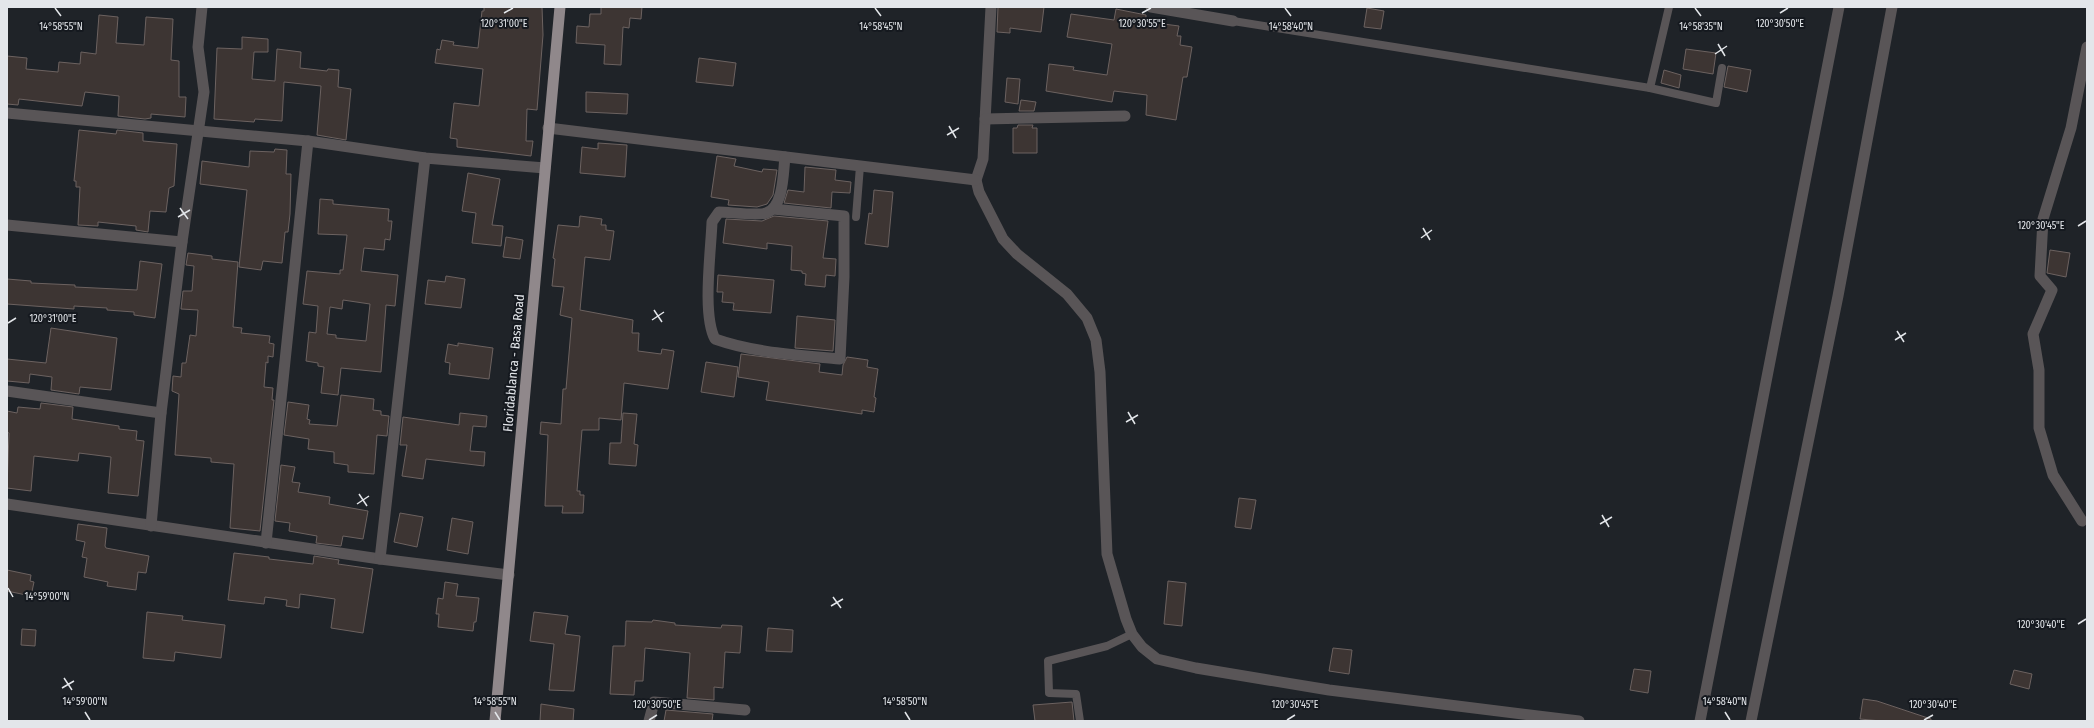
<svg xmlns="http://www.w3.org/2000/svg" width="2094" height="728" font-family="'Fira Sans Condensed',sans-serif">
	<rect width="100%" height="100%" fill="#1f2328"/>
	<!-- building -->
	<g fill="#3d3533" stroke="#6c6260" fill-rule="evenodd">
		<path d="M 484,7 L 542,7 L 543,35 L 537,110 L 527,109 L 526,141 L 533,141 L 531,156 L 457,147 L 457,139 L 450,138 L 454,103 L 479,106 L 483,69 L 435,63 L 437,49 L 440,50 L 442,40 L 454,42 L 453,45 L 478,48 L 482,11 L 484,11 Z"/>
		<path d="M 601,7 L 642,7 L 641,19 L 630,18 L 629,28 L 623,27 L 621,65 L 604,64 L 605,45 L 576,43 L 577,26 L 589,27 L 590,14 L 601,14 Z"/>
		<path d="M 998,7 L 1044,7 L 1041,32 L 1010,28 L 1010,33 L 997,32 Z"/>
		<path d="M 1367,8 L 1384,11 L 1381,29 L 1364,27 Z"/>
		<path d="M 1116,9 L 1146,15 L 1146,18 L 1156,20 L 1156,23 L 1179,26 L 1177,36 L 1181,36 L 1180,45 L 1192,47 L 1187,77 L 1183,77 L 1176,120 L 1146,115 L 1147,95 L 1114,91 L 1112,102 L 1046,91 L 1049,64 L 1074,67 L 1073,70 L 1107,75 L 1112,44 L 1067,37 L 1071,14 L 1114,20 Z"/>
		<path d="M 99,15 L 118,17 L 116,43 L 144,45 L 146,17 L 173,19 L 171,60 L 179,61 L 179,97 L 186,97 L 185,117 L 151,114 L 151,118 L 145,119 L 118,116 L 119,96 L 85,92 L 82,106 L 19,99 L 18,105 L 7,104 L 7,56 L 27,58 L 26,69 L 58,72 L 59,62 L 80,64 L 81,52 L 96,54 Z"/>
		<path d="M 242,37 L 268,39 L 268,52 L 254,52 L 252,79 L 275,81 L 277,49 L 301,52 L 300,68 L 327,71 L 328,69 L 339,70 L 338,87 L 351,89 L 346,140 L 317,135 L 321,86 L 284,82 L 282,121 L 255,119 L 254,122 L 214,119 L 217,48 L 242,49 Z"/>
		<path d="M 1686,49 L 1716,53 L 1713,74 L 1683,69 Z"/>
		<path d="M 699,58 L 736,63 L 733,86 L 696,82 Z"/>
		<path d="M 1728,66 L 1751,70 L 1747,92 L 1724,87 Z"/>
		<path d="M 1664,70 L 1681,75 L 1679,88 L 1661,83 Z"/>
		<path d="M 1007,78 L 1020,79 L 1018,104 L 1005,102 Z"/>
		<path d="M 586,92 L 628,94 L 627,114 L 586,112 Z"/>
		<path d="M 1021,100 L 1036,102 L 1034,111 L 1019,111 Z"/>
		<path d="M 1018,125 L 1033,125 L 1032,128 L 1037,128 L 1037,153 L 1013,153 L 1013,128 L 1017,128 Z"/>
		<path d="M 79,130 L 116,134 L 117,130 L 143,133 L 143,141 L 177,144 L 174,186 L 169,188 L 166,212 L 150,211 L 148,232 L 136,230 L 136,226 L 98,222 L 98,226 L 78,225 L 80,187 L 76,187 L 76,181 L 74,181 Z"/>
		<path d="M 598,143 L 627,145 L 625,177 L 580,173 L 582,147 L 598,149 Z"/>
		<path d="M 275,149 L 287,150 L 286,174 L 291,174 L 290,214 L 288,232 L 285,232 L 282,263 L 263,261 L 261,270 L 239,267 L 247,190 L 200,184 L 202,161 L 249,167 L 250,151 L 274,152 Z"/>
		<path d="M 717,156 L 736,159 L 734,166 L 762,172 L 763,169 L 777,170 L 773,195 L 767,204 L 757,207 L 728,205 L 729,200 L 711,197 Z"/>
		<path d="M 805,167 L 836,170 L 835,180 L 851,182 L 850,193 L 832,192 L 831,208 L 784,203 L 788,190 L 804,192 Z"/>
		<path d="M 468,173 L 500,179 L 492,225 L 503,226 L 501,246 L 472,243 L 476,213 L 462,211 Z"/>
		<path d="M 874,190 L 893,192 L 888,247 L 865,244 L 869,213 L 872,214 Z"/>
		<path d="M 320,199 L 333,200 L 333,204 L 389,209 L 388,221 L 392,221 L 390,240 L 385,239 L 384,250 L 364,248 L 361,271 L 398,275 L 395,306 L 386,305 L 381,372 L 341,368 L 338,395 L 321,393 L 324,367 L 318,366 L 318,363 L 306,361 L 309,332 L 316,333 L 318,306 L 303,304 L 307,271 L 340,274 L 340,270 L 343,270 L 347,235 L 318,234 ZM 343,300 L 370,304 L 366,341 L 336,338 L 336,335 L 327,334 L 330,307 L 342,309 Z"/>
		<path d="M 580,216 L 602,219 L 601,225 L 606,225 L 606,230 L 614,231 L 610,260 L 585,257 L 580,310 L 633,320 L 632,333 L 639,333 L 638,351 L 661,354 L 662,349 L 674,351 L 668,389 L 624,383 L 621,420 L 599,418 L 599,430 L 582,430 L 577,491 L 580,491 L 580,495 L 584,495 L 583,513 L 562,513 L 563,506 L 545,506 L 548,435 L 540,434 L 541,422 L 561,424 L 563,389 L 566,389 L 572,318 L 560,315 L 564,287 L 552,286 L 555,259 L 553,258 L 558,225 L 579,227 Z"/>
		<path d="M 774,216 L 828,221 L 823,258 L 836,259 L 835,276 L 826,275 L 825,287 L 805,285 L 806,274 L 802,273 L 802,271 L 791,270 L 792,246 L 767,243 L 767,249 L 723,243 L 726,219 L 762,221 Z"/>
		<path d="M 506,237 L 523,240 L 520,259 L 503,257 Z"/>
		<path d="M 2050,250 L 2070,253 L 2066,277 L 2047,273 Z"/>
		<path d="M 188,253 L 212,256 L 212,259 L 238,262 L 233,327 L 242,328 L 241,333 L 270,336 L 269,343 L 274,344 L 273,357 L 268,356 L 268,363 L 266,362 L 264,387 L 273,388 L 272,400 L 274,400 L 260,531 L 230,528 L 234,464 L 211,462 L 211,458 L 175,455 L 179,394 L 172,391 L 173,376 L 181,377 L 182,363 L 186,363 L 190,335 L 196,336 L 198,310 L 181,309 L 183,291 L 192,291 L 194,266 L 186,265 Z"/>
		<path d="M 140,261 L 162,264 L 155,318 L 134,315 L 134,312 L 107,310 L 107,308 L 74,306 L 74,309 L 7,304 L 7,279 L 31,281 L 31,283 L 75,285 L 75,287 L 137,290 Z"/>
		<path d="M 718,275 L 774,280 L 771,313 L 733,310 L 734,303 L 722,302 L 723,292 L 717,292 Z"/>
		<path d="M 446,276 L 465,279 L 461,308 L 425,304 L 428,280 L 445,282 Z"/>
		<path d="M 797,316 L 835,320 L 833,351 L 795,348 Z"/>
		<path d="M 51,328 L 117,338 L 111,390 L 80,387 L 79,394 L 51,390 L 52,377 L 30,374 L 29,383 L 7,381 L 7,359 L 46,363 Z"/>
		<path d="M 458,343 L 493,348 L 489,379 L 449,374 L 450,363 L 445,362 L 448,344 L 458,346 Z"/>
		<path d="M 741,354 L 820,364 L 819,372 L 842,375 L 843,365 L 847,357 L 868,360 L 867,367 L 878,369 L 874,397 L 876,398 L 874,412 L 862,410 L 862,414 L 766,400 L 769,382 L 738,377 Z"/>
		<path d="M 706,362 L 738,367 L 734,397 L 701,392 Z"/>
		<path d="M 341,395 L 374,399 L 373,410 L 381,411 L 381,415 L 389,416 L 387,436 L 377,435 L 374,474 L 348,472 L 348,465 L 334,463 L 334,452 L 308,449 L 309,439 L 284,435 L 288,402 L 309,405 L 307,419 L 310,420 L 309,424 L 337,426 Z"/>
		<path d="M 41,403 L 73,407 L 72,419 L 119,426 L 119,429 L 137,431 L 136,440 L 144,441 L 138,496 L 108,493 L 111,457 L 79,453 L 78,461 L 34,456 L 31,491 L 7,488 L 9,433 L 7,432 L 7,411 L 17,413 L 18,407 L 40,409 Z"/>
		<path d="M 460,413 L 487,416 L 486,427 L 473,426 L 470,451 L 485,452 L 484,466 L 426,459 L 423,479 L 402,476 L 407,445 L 400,445 L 403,417 L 459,425 Z"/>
		<path d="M 623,413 L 637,414 L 634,444 L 638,445 L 636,466 L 609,464 L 610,443 L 621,443 Z"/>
		<path d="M 281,465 L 295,467 L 292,482 L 300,483 L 298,492 L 330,497 L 329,504 L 368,511 L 363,539 L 343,536 L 341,546 L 316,543 L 317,536 L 289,531 L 290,523 L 275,521 Z"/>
		<path d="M 1239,498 L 1256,500 L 1251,529 L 1235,527 Z"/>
		<path d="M 400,513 L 423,517 L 417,547 L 394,542 Z"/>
		<path d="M 452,518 L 473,522 L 468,554 L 447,550 Z"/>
		<path d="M 78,524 L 107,528 L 105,546 L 106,548 L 149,556 L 146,573 L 138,572 L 136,590 L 107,586 L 108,582 L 84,577 L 87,558 L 82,557 L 85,542 L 76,540 Z"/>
		<path d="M 234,553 L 269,557 L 269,559 L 313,564 L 314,556 L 339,560 L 338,564 L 373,569 L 363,633 L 331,628 L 335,599 L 300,594 L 299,608 L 286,606 L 287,600 L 265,597 L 264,604 L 228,600 Z"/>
		<path d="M 7,570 L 31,575 L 30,581 L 34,582 L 31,596 L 7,591 Z"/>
		<path d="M 1168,581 L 1186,583 L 1182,626 L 1164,624 Z"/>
		<path d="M 445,582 L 458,584 L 456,596 L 479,598 L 476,622 L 474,622 L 473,631 L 438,627 L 439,614 L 436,614 L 438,598 L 443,599 Z"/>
		<path d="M 147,612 L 183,616 L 182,620 L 225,625 L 221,658 L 175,652 L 174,661 L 143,658 Z"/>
		<path d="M 534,612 L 568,616 L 565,634 L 580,636 L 574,691 L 549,690 L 554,644 L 530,641 Z"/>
		<path d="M 653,620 L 675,623 L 675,625 L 721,628 L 722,625 L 742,626 L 740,653 L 725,652 L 723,688 L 714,687 L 714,700 L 687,698 L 690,653 L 645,648 L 643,681 L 635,681 L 634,695 L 610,694 L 613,646 L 625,646 L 626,621 L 652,622 Z"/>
		<path d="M 768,628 L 793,630 L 792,652 L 766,651 Z"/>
		<path d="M 22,629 L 36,630 L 35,646 L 21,645 Z"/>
		<path d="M 1333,648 L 1352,650 L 1349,674 L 1329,671 Z"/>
		<path d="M 1634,669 L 1651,671 L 1648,693 L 1630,690 Z"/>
		<path d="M 2014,670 L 2032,674 L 2029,689 L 2010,684 Z"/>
		<path d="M 1863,699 L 1877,701 L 1931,719 L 1931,721 L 1881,721 L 1860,719 Z"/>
		<path d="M 1072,702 L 1074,721 L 1035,721 L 1033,705 Z"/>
		<path d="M 541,704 L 574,709 L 573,721 L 540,721 Z"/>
		<path d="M 666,710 L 713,714 L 712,721 L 664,721 Z"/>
	</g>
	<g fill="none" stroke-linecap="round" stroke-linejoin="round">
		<!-- service -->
		<g stroke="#595557" stroke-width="8">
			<path d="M 1233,21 L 1650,88 L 1669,7"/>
			<path d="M 1650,88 L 1716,103 L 1722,68"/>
			<path d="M 856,217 L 860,166"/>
			<path d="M 1080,721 L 1076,694 L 1049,693 L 1048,661 L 1107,646 L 1132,634"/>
		</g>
		<!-- minor -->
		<g stroke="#595557" stroke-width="11">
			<path d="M 991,7 L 983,159 L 976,180 L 979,192 L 1003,239 L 1017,254 L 1067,294 L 1087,318 L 1096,340 L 1100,372 L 1107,554 L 1126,619 L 1132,634 L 1142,647 L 1157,659 L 1196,668 L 1329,690 L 1579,721"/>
			<path d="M 1151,7 L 1233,21"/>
			<path d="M 7,113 L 308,141 L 425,158 L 545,168"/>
			<path d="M 985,119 L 1125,116"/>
			<path d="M 548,128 L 976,180"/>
			<path d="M 773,209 L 844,216 L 844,277 L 840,359 C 799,355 754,353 715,339 C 702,315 711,251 712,222 L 719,212 C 729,212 758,216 766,213 C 784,207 783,173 785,157"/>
			<path d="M 7,225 L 182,242"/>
			<path d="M 7,391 L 161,413"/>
			<path d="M 7,504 L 380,559 L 509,575"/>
			<path d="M 2082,521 L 2053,475 L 2039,428 L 2039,370 L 2033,334 L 2052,290 L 2040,276 L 2043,219 L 2071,128 L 2087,47"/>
			<path d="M 151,526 L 161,413 L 182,242 L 204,92 L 198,47 L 202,7"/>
			<path d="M 266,543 L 308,141"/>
			<path d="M 380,559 L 425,158"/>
			<path d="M 649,721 L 654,702 L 745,710"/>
			<path d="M 1700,721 L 1839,7"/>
			<path d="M 1751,721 L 1838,296 L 1892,7"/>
		</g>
		<!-- primary -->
		<path stroke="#90888b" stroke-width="11" d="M 495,721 L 560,7"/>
	</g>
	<!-- ticks -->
	<path fill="none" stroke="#e3e6ea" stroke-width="1.5" d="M 55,8 L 61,16M 875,8 L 881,16M 1285,8 L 1291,16M 1695,8 L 1701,16M 504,13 L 513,8M 1142,13 L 1151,8M 1780,13 L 1788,8M 1718,44 L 1725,56M 1715,54 L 1727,46M 949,126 L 956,138M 947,135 L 959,128M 180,208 L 188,219M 178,217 L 190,210M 2078,226 L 2086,221M 1423,228 L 1430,240M 1421,238 L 1432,230M 654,310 L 662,322M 652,320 L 664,312M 8,323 L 16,318M 1897,331 L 1904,342M 1895,340 L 1906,333M 1128,412 L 1135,424M 1126,422 L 1138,415M 359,494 L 367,506M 357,504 L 369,496M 1602,515 L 1609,527M 1600,524 L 1612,517M 8,588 L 13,597M 833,597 L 841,608M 831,606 L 843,599M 2078,624 L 2086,619M 64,678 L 72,690M 62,688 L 74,681M 85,712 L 90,720M 495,712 L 500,720M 905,712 L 910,720M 1725,712 L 1730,720M 649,720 L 657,715M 1287,720 L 1295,715M 1924,720 L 1933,715"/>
	<g text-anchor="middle" stroke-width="4" stroke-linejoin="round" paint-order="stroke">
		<!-- street labels -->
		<g font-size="13" fill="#e3e6ea" stroke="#15191f">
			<text transform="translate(513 363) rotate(-85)" y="5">Floridablanca - Basa Road</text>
		</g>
	</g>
	<g font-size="10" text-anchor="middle" fill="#e3e6ea" stroke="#15191f" stroke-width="4" stroke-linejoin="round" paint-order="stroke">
		<text x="504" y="27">120°31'00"E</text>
		<text x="1142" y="27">120°30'55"E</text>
		<text x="1780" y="27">120°30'50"E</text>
		<text x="1291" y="30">14°58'40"N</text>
		<text x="61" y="30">14°58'55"N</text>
		<text x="881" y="30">14°58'45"N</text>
		<text x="1701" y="30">14°58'35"N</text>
		<text x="2041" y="229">120°30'45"E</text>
		<text x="53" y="322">120°31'00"E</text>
		<text x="47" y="600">14°59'00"N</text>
		<text x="2041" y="628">120°30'40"E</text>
		<text x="85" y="705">14°59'00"N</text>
		<text x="495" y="705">14°58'55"N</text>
		<text x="905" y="705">14°58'50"N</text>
		<text x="1725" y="705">14°58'40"N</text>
		<text x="657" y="708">120°30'50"E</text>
		<text x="1295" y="708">120°30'45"E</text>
		<text x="1933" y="708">120°30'40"E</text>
	</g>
	<!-- border -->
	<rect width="2094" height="728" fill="none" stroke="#e3e6ea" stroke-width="16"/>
</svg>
